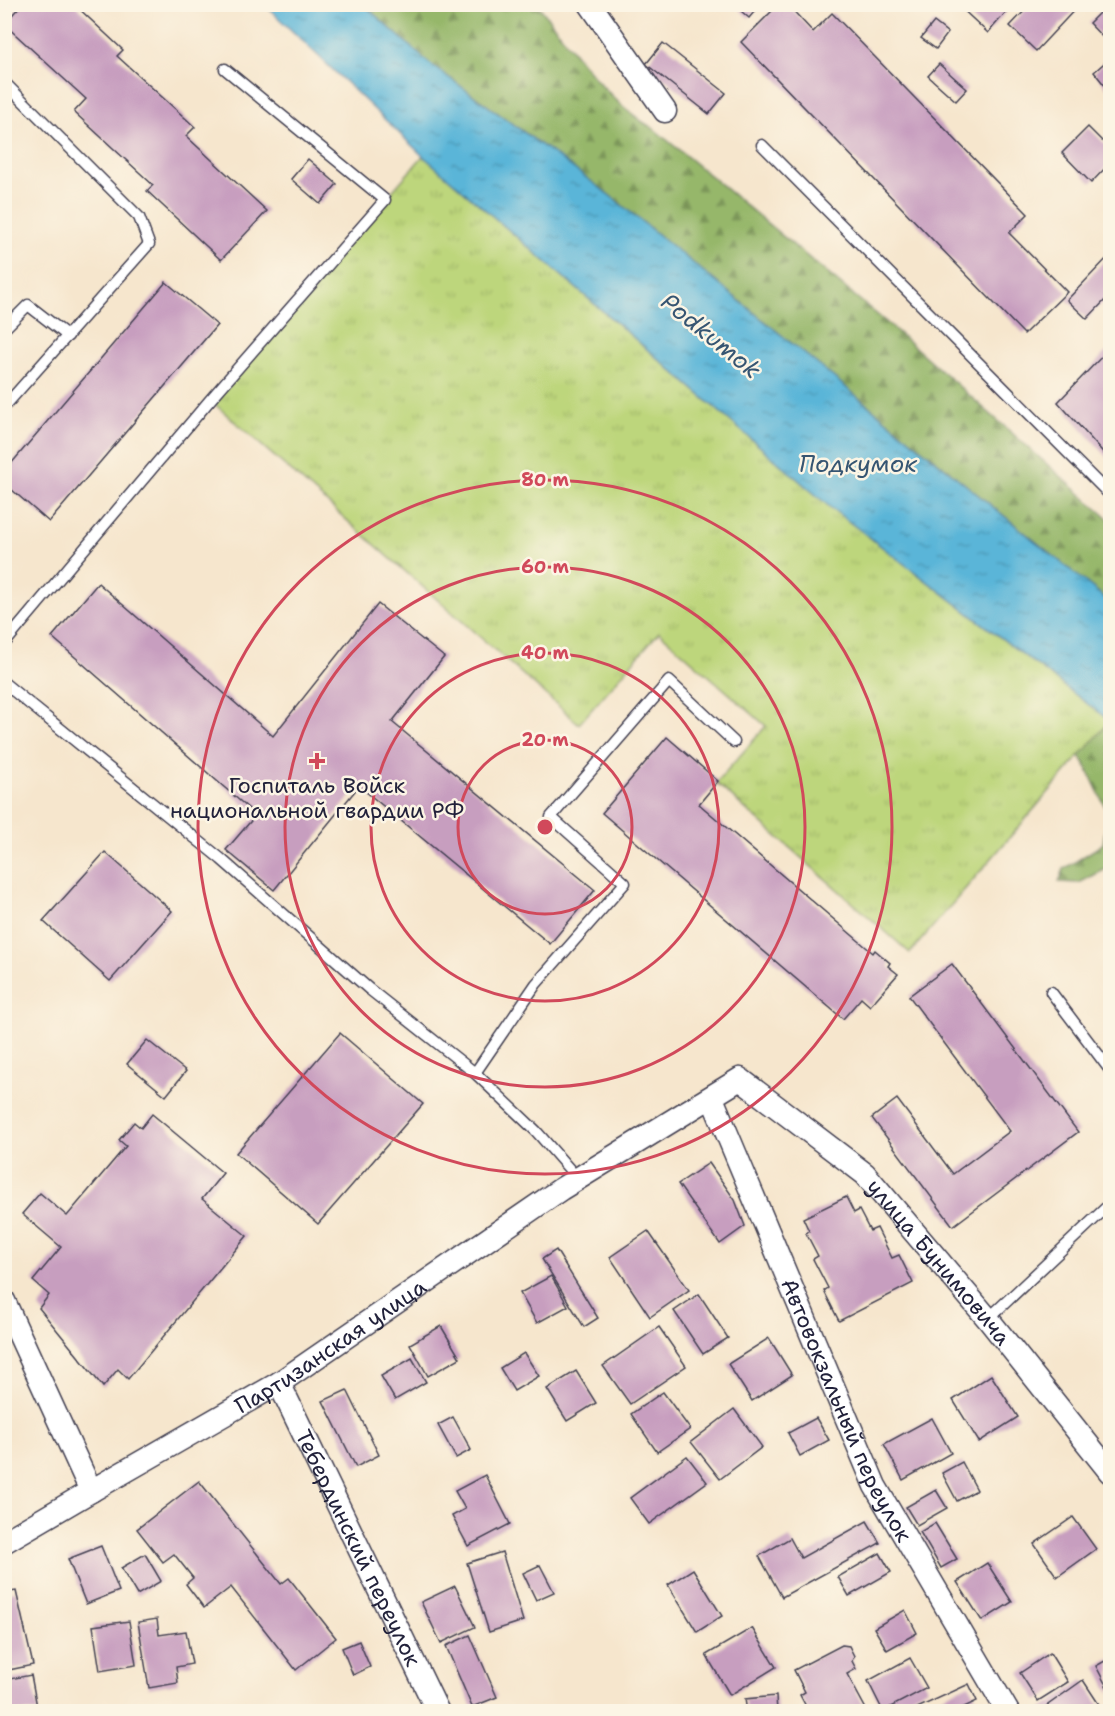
<svg xmlns="http://www.w3.org/2000/svg" width="1115" height="1716" font-family="'Shantell Sans',sans-serif">
	<defs>
		<pattern id="forest-firs" width="22" height="20" patternUnits="userSpaceOnUse" patternTransform="scale(1.5)"><rect width="22" height="20" fill="#96b76b"/><path d="M5 1l3.5 6h-7zM16 11l3.5 6h-7z" fill="#7a9459"/></pattern>
		<pattern id="park-tufts" width="24" height="20" patternUnits="userSpaceOnUse" patternTransform="scale(1.5)"><rect width="24" height="20" fill="#bdd67b"/><path d="M3 7l-1-3M5 7V3M7 7l1-3M15 17l-1-3M17 17v-4M19 17l1-3" fill="none" stroke="#a2b76b"/></pattern>
		<pattern id="water-ripples" width="26" height="14" patternUnits="userSpaceOnUse" patternTransform="scale(1.5)"><rect width="26" height="14" fill="#5ab5d8"/><path d="M2 4q2-2 4 0t4 0M15 11q2-2 4 0t4 0" fill="none" stroke="#4a93b0"/></pattern>
	</defs>
	<rect width="100%" height="100%" fill="#fcf5e5"/>
	<filter id="ink" filterUnits="userSpaceOnUse"><feTurbulence type="fractalNoise" baseFrequency=".0167" numOctaves="2"/><feDisplacementMap in="SourceGraphic" scale="12" xChannelSelector="R" yChannelSelector="G"/><feConvolveMatrix kernelMatrix="1 2 1 2 8 2 1 2 1" color-interpolation-filters="sRGB"/></filter>
	<filter id="wash" filterUnits="userSpaceOnUse"><feTurbulence type="fractalNoise" baseFrequency=".008" numOctaves="4" result="noise"/><feDisplacementMap in="SourceGraphic" scale="24" xChannelSelector="R" yChannelSelector="G"/><feGaussianBlur stdDeviation="1.35" result="paint"/><feColorMatrix in="noise" values="0 0 0 0 0 0 0 0 0 0 0 0 0 0 0 0 0 1.4 0 .05"/><feComposite in="paint" operator="in"/></filter>
	<g filter="url(#wash)">
		<rect width="100%" height="100%" fill="#f6e6cd"/>
		<!-- forest -->
		<g fill="url(#forest-firs)" stroke="#5c6c53" stroke-width="1.5">
			<path d="M 364,5 L 538,5 C 571,47 606,102 654,129 L 892,327 L 1110,520 L 1110,602 L 603,190 L 429,63 Z"/>
			<path d="M 1049,674 L 1110,721 L 1110,867 L 1079,883 L 1059,882 L 1064,869 L 1103,844 L 1108,813 L 1086,766 L 1055,713 Z"/>
		</g>
		<!-- park -->
		<path fill="url(#park-tufts)" stroke="#707c5b" stroke-width="1.5" d="M 423,156 L 831,508 L 1110,721 L 910,953 L 716,783 L 766,726 L 659,632 L 579,724 L 210,400 Z"/>
		<!-- water -->
		<path fill="url(#water-ripples)" stroke="#3e6c8a" stroke-width="1.5" d="M 265,5 L 364,5 L 429,63 L 603,190 L 1110,602 L 1110,721 L 831,508 L 423,156 Z"/>
		<g id="blocks">
			<!-- building -->
			<g fill="#c79ebf">
				<path d="M 22,4 L 74,4 L 123,50 L 117,56 L 195,127 L 186,136 L 267,211 L 221,260 L 147,191 L 153,185 L 74,112 L 86,99 L 4,24 Z"/>
				<path d="M 733,4 L 761,4 L 749,18 Z"/>
				<path d="M 779,4 L 787,4 L 813,32 L 832,13 L 1028,214 L 1009,233 L 1067,292 L 1024,334 L 741,42 Z"/>
				<path d="M 957,4 L 1013,4 L 988,33 Z"/>
				<path d="M 1031,4 L 1080,4 L 1036,51 L 1010,26 Z"/>
				<path d="M 1108,4 L 1110,4 L 1110,41 L 1108,43 L 1089,23 Z"/>
				<path d="M 934,22 L 948,33 L 936,49 L 921,38 Z"/>
				<path d="M 663,43 L 726,93 L 709,114 L 646,64 Z"/>
				<path d="M 1110,58 L 1110,92 L 1094,72 Z"/>
				<path d="M 939,64 L 967,89 L 956,101 L 928,76 Z"/>
				<path d="M 1088,127 L 1110,149 L 1110,163 L 1091,183 L 1062,153 Z"/>
				<path d="M 308,159 L 337,184 L 320,204 L 291,179 Z"/>
				<path d="M 1110,255 L 1110,295 L 1087,319 L 1067,300 Z"/>
				<path d="M 166,282 L 217,325 L 49,522 L 4,483 L 4,472 Z"/>
				<path d="M 1110,348 L 1110,460 L 1058,402 Z"/>
				<path d="M 98,583 L 273,736 L 378,604 L 444,657 L 392,722 L 595,890 L 550,944 L 359,786 L 274,890 L 226,850 L 256,815 L 52,637 Z"/>
				<path d="M 667,737 L 718,781 L 699,804 L 873,953 L 875,950 L 890,963 L 888,966 L 898,974 L 870,1006 L 861,998 L 843,1019 L 602,813 Z"/>
				<path d="M 105,852 L 172,911 L 110,981 L 43,921 Z"/>
				<path d="M 952,964 L 1078,1132 L 953,1226 L 872,1118 L 897,1099 L 953,1174 L 1010,1131 L 909,996 Z"/>
				<path d="M 340,1033 L 423,1104 L 318,1224 L 236,1153 Z"/>
				<path d="M 147,1040 L 186,1071 L 166,1096 L 127,1064 Z"/>
				<path d="M 152,1114 L 223,1173 L 202,1199 L 247,1236 L 128,1379 L 118,1369 L 103,1387 L 39,1308 L 49,1295 L 33,1281 L 61,1247 L 22,1214 L 40,1193 L 67,1216 L 126,1146 L 119,1140 L 134,1122 L 141,1128 Z"/>
				<path d="M 709,1163 L 735,1200 L 745,1226 L 720,1244 L 678,1184 Z"/>
				<path d="M 846,1197 L 854,1213 L 859,1210 L 870,1231 L 877,1228 L 892,1258 L 899,1255 L 913,1283 L 839,1321 L 824,1291 L 828,1288 L 813,1259 L 818,1256 L 806,1233 L 809,1231 L 803,1218 Z"/>
				<path d="M 648,1231 L 689,1290 L 650,1317 L 610,1257 Z"/>
				<path d="M 556,1250 L 598,1318 L 584,1327 L 542,1259 Z"/>
				<path d="M 551,1276 L 568,1306 L 537,1323 L 520,1293 Z"/>
				<path d="M 699,1294 L 728,1338 L 703,1354 L 674,1311 Z"/>
				<path d="M 441,1326 L 460,1358 L 428,1376 L 410,1344 Z"/>
				<path d="M 659,1327 L 686,1366 L 630,1404 L 603,1366 Z"/>
				<path d="M 769,1338 L 792,1375 L 752,1401 L 728,1364 Z"/>
				<path d="M 524,1353 L 539,1376 L 514,1391 L 500,1368 Z"/>
				<path d="M 412,1358 L 426,1382 L 395,1400 L 381,1376 Z"/>
				<path d="M 576,1371 L 596,1403 L 567,1421 L 547,1389 Z"/>
				<path d="M 991,1375 L 1018,1417 L 979,1442 L 953,1400 Z"/>
				<path d="M 347,1390 L 379,1455 L 356,1467 L 323,1401 Z"/>
				<path d="M 663,1392 L 690,1429 L 657,1452 L 631,1414 Z"/>
				<path d="M 734,1409 L 762,1447 L 720,1479 L 691,1442 Z"/>
				<path d="M 453,1417 L 471,1450 L 456,1458 L 438,1425 Z"/>
				<path d="M 816,1418 L 829,1440 L 800,1456 L 788,1433 Z"/>
				<path d="M 932,1418 L 951,1453 L 903,1480 L 884,1444 Z"/>
				<path d="M 687,1456 L 707,1482 L 649,1524 L 630,1498 Z"/>
				<path d="M 962,1462 L 977,1490 L 957,1501 L 942,1473 Z"/>
				<path d="M 485,1475 L 510,1524 L 468,1546 L 452,1516 L 465,1509 L 455,1491 Z"/>
				<path d="M 199,1481 L 281,1584 L 289,1578 L 336,1638 L 296,1670 L 231,1587 L 204,1608 L 186,1584 L 193,1578 L 174,1554 L 163,1562 L 137,1529 Z"/>
				<path d="M 936,1490 L 947,1508 L 917,1525 L 906,1507 Z"/>
				<path d="M 1073,1517 L 1096,1549 L 1057,1577 L 1034,1544 Z"/>
				<path d="M 867,1521 L 880,1543 L 782,1597 L 759,1556 L 790,1538 L 801,1558 Z"/>
				<path d="M 935,1523 L 957,1559 L 941,1568 L 920,1532 Z"/>
				<path d="M 101,1546 L 119,1591 L 86,1604 L 68,1559 Z"/>
				<path d="M 502,1552 L 523,1621 L 489,1632 L 467,1563 Z"/>
				<path d="M 880,1553 L 891,1572 L 849,1596 L 838,1577 Z"/>
				<path d="M 145,1554 L 161,1581 L 137,1595 L 121,1568 Z"/>
				<path d="M 987,1563 L 1012,1602 L 982,1621 L 957,1582 Z"/>
				<path d="M 540,1565 L 554,1592 L 536,1600 L 523,1573 Z"/>
				<path d="M 693,1569 L 722,1616 L 697,1632 L 668,1585 Z"/>
				<path d="M 455,1586 L 475,1627 L 441,1643 L 421,1602 Z"/>
				<path d="M 16,1591 L 33,1665 L 4,1671 L 4,1593 Z"/>
				<path d="M 905,1610 L 917,1633 L 887,1650 L 874,1628 Z"/>
				<path d="M 157,1619 L 159,1635 L 186,1631 L 192,1664 L 176,1667 L 178,1683 L 149,1688 L 138,1622 Z"/>
				<path d="M 129,1621 L 136,1665 L 100,1671 L 93,1626 Z"/>
				<path d="M 752,1628 L 776,1667 L 730,1695 L 706,1655 Z"/>
				<path d="M 470,1635 L 497,1697 L 472,1707 L 446,1646 Z"/>
				<path d="M 359,1641 L 370,1667 L 353,1675 L 342,1648 Z"/>
				<path d="M 842,1645 L 849,1646 L 854,1656 L 852,1661 L 856,1669 L 847,1674 L 867,1711 L 809,1712 L 800,1695 L 805,1692 L 794,1670 Z"/>
				<path d="M 1050,1653 L 1068,1682 L 1038,1701 L 1020,1673 Z"/>
				<path d="M 910,1658 L 927,1688 L 883,1711 L 868,1681 Z"/>
				<path d="M 1110,1658 L 1110,1693 L 1096,1666 Z"/>
				<path d="M 31,1675 L 38,1712 L 4,1712 L 4,1680 Z"/>
				<path d="M 1083,1680 L 1104,1712 L 1038,1712 Z"/>
				<path d="M 969,1684 L 977,1701 L 962,1708 L 964,1712 L 917,1712 L 915,1709 Z"/>
				<path d="M 776,1696 L 777,1712 L 747,1712 L 745,1699 Z"/>
			</g>
		</g>
	</g>
	<g filter="url(#ink)">
		<use href="#blocks" fill-opacity="0" stroke="#423f51" stroke-width="1.5"/>
		<g fill="none" stroke-linecap="round" stroke-linejoin="round">
			<!-- service casing -->
			<g stroke="#423f51" stroke-width="13">
				<g id="service">
					<path d="M 4,82 L 139,217 L 149,244 L 4,407"/>
					<path d="M 762,145 L 1110,495"/>
					<path d="M 4,329 L 28,305 L 68,336"/>
					<path d="M 4,644 L 210,400 L 385,200 L 225,69"/>
					<path d="M 4,683 L 221,859 L 369,989 L 475,1073 L 536,1131 L 578,1179"/>
					<path d="M 1051,992 L 1110,1070"/>
					<path d="M 475,1073 L 536,984 L 625,883 L 551,817 L 669,681 L 734,742"/>
					<path d="M 988,1319 L 1110,1204"/>
				</g>
			</g>
			<!-- minor casing -->
			<g stroke="#423f51" stroke-width="25">
				<g id="minor">
					<path d="M 590,4 L 665,111"/>
					<path id="s1" d="M 712,1098 L 875,1486 L 1008,1712"/>
					<path id="s2" d="M 4,1301 L 91,1491 L 279,1383 L 561,1189 L 740,1079 L 865,1174 L 988,1319 L 1110,1472"/>
					<path id="s3" d="M 279,1383 L 438,1712"/>
					<path d="M 4,1542 L 91,1491"/>
				</g>
			</g>
			<!-- service -->
			<use href="#service" stroke="#fff" stroke-width="10"/>
			<!-- minor -->
			<use href="#minor" stroke="#fff" stroke-width="22"/>
		</g>
	</g>
	<!-- distance rings -->
	<g fill="none" stroke="#d1495b" stroke-width="3">
		<circle cx="545" cy="827" r="87"/>
		<circle cx="545" cy="827" r="174"/>
		<circle cx="545" cy="827" r="260"/>
		<circle cx="545" cy="827" r="347"/>
	</g>
	<!-- markers -->
	<path fill="#d1495b" stroke="#fcf5e5" stroke-width="2" d="M314 752h6v6h6v6h-6v6h-6v-6h-6v-6h6z"/>
	<g text-anchor="middle" stroke-width="5" stroke-linejoin="round" paint-order="stroke">
		<!-- poi labels -->
		<g font-size="22" fill="#22223b" stroke="#fcf5e5">
			<text x="317" y="793">Госпиталь Войск<tspan x="317" dy="25">национальной гвардии РФ</tspan></text>
		</g>
		<!-- street labels -->
		<g font-size="22" fill="#22223b" stroke="#fcf5e5">
			<text dy="8" stroke="none"><textPath href="#s2" startOffset="1250">улица Бунимовича</textPath></text>
			<text dy="8" stroke="none"><textPath href="#s2" startOffset="489">Партизанская улица</textPath></text>
			<text dy="8" stroke="none"><textPath href="#s1" startOffset="340">Автовокзальный переулок</textPath></text>
			<text dy="8" stroke="none"><textPath href="#s3" startOffset="183">Тебердинский переулок</textPath></text>
		</g>
		<!-- water labels -->
		<g font-size="24" font-style="italic" fill="#365572" stroke="#fcf5e5">
			<text transform="translate(711 336) rotate(39)" y="8">Podkumok</text>
			<text x="858" y="472">Подкумок</text>
		</g>
	</g>
	<circle cx="545" cy="827" r="9" fill="#d1495b" stroke="#fcf5e5" stroke-width="3"/>
	<g font-size="18" text-anchor="middle" font-weight="bold" fill="#d1495b" stroke="#fcf5e5" stroke-width="5" stroke-linejoin="round" paint-order="stroke">
		<text x="545" y="486">80 m</text>
		<text x="545" y="573">60 m</text>
		<text x="545" y="659">40 m</text>
		<text x="545" y="746">20 m</text>
	</g>
	<!-- margin -->
	<rect width="1115" height="1716" fill="none" stroke="#fcf5e5" stroke-width="24"/>
</svg>
